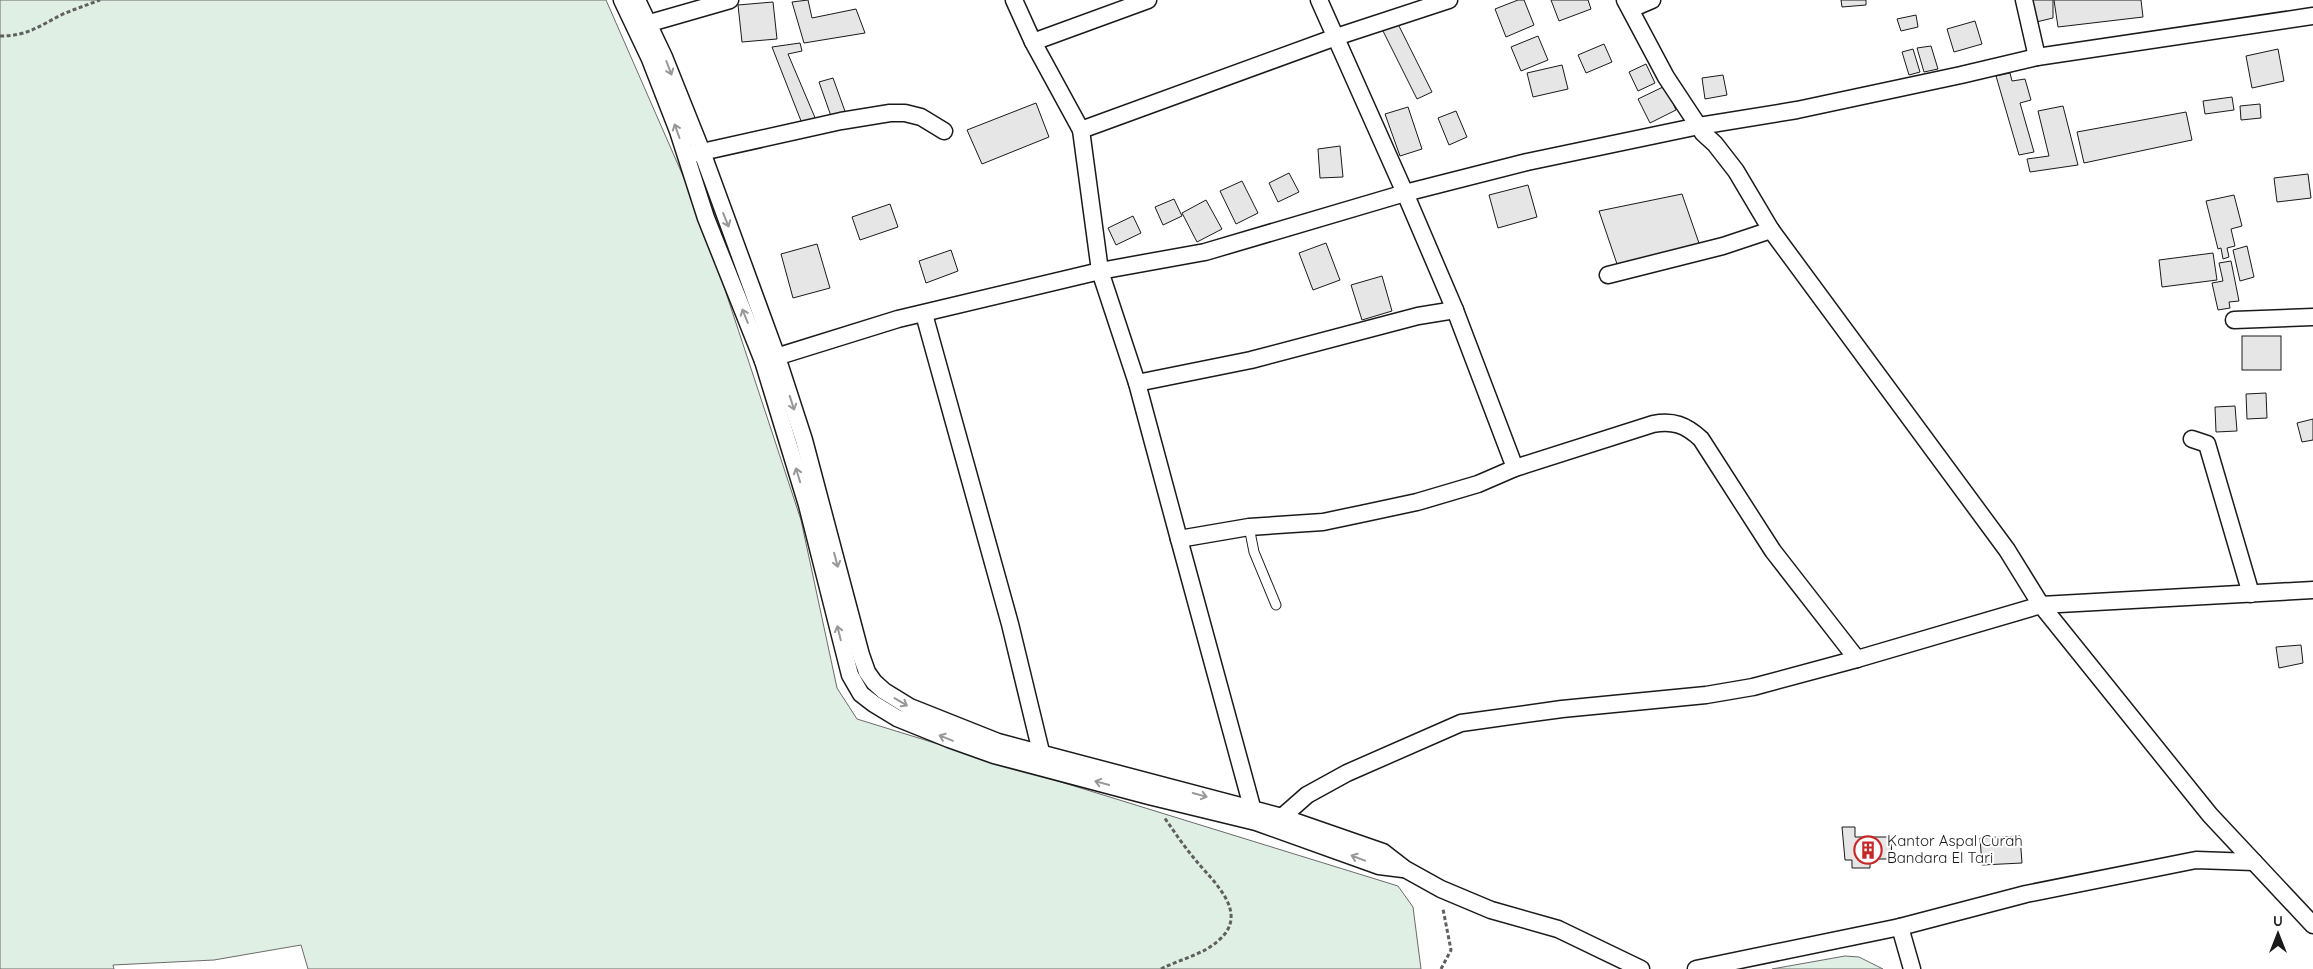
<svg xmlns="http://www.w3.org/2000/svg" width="2313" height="969" font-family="Quicksand,sans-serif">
	<rect width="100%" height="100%" fill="#fff"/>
	<!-- green -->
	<g fill="#e0efe3" stroke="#6a6a6a">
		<path d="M 0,0 L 606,0 L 701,217 L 801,520 L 837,688 L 857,719 L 1398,886 L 1413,907 L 1421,969 L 308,969 L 301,945 L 214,960 L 113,965 L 114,969 L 0,969 Z"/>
		<path d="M 1845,956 L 1859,957 L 1883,969 L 1772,969 Z"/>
	</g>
	<!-- building -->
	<g fill="#e6e6e6" stroke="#1a1a1a">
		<path d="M 808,0 L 812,18 L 856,9 L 865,33 L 804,43 L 792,2 Z"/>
		<path d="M 1518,0 L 1524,0 L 1534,25 L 1506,37 L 1495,9 Z"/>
		<path d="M 1551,0 L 1588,0 L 1591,9 L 1559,21 Z"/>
		<path d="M 1841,0 L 1866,0 L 1866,5 L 1842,7 Z"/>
		<path d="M 2026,0 L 2053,0 L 2053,18 L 2032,23 Z"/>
		<path d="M 2054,0 L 2141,0 L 2143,17 L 2058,27 Z"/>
		<path d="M 773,2 L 777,39 L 742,42 L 738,5 Z"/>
		<path d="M 1916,15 L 1918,27 L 1901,31 L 1897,19 Z"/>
		<path d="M 1396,20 L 1432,92 L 1417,99 L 1381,27 Z"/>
		<path d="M 1975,21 L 1982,44 L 1954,52 L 1947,29 Z"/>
		<path d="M 1538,36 L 1548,60 L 1521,71 L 1511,47 Z"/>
		<path d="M 800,43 L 802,51 L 788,54 L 816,120 L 803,126 L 772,47 Z"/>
		<path d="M 1604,44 L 1612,62 L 1586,73 L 1578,55 Z"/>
		<path d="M 1931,46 L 1938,69 L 1924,72 L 1917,48 Z"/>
		<path d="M 1913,49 L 1920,72 L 1909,75 L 1902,52 Z"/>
		<path d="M 2278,49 L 2284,81 L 2252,88 L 2246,56 Z"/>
		<path d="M 1646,64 L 1655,83 L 1638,91 L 1629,72 Z"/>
		<path d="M 1562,65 L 1568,89 L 1533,97 L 1527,73 Z"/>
		<path d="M 2010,73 L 2012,81 L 2025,79 L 2031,100 L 2020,103 L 2034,152 L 2019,155 L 1996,76 Z"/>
		<path d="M 1723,75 L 1727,95 L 1705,99 L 1702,78 Z"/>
		<path d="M 833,78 L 846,114 L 832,119 L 819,82 Z"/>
		<path d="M 1665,86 L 1676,110 L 1650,123 L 1638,99 Z"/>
		<path d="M 2232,97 L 2234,110 L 2205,114 L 2203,101 Z"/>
		<path d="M 1036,103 L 1049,137 L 982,164 L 967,130 Z"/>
		<path d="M 2260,104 L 2261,118 L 2241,120 L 2240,106 Z"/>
		<path d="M 2063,106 L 2078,165 L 2030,172 L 2027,159 L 2049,156 L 2038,111 Z"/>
		<path d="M 1408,107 L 1422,149 L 1400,156 L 1385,114 Z"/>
		<path d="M 1456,111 L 1467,137 L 1449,145 L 1438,118 Z"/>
		<path d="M 2186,112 L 2192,140 L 2084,163 L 2077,132 Z"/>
		<path d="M 1340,146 L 1343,177 L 1320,178 L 1318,149 Z"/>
		<path d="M 1289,173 L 1299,192 L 1278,202 L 1269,183 Z"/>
		<path d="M 2308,174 L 2311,198 L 2277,202 L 2274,178 Z"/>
		<path d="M 1242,181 L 1258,213 L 1236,224 L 1220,191 Z"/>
		<path d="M 1528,185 L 1537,217 L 1498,228 L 1489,195 Z"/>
		<path d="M 1682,194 L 1700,246 L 1617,264 L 1599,211 Z"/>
		<path d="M 2234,195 L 2242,226 L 2231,229 L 2235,246 L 2227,248 L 2229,257 L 2223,259 L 2221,248 L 2218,249 L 2206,201 Z"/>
		<path d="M 1174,199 L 1182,216 L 1163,225 L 1155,207 Z"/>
		<path d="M 1206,200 L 1222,229 L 1197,242 L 1182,213 Z"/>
		<path d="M 890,204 L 898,227 L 860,240 L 852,217 Z"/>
		<path d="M 1133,216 L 1141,233 L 1116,245 L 1108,228 Z"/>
		<path d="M 1326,243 L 1340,280 L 1313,290 L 1299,253 Z"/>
		<path d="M 817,244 L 830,288 L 793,298 L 781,254 Z"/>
		<path d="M 2247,246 L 2254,277 L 2240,281 L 2233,250 Z"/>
		<path d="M 951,250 L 958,271 L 926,283 L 919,261 Z"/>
		<path d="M 2213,253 L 2217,280 L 2162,287 L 2159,260 Z"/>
		<path d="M 2231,261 L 2239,301 L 2229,302 L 2230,308 L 2218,310 L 2212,283 L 2223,281 L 2219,263 Z"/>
		<path d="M 1382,276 L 1392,311 L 1362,320 L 1351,285 Z"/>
		<rect x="2242" y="336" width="39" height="34"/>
		<path d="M 2266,393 L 2267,418 L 2247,419 L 2246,394 Z"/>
		<path d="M 2235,406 L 2237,431 L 2216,432 L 2215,407 Z"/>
		<path d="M 2313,419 L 2313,440 L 2302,442 L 2297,423 Z"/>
		<path d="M 2301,645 L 2303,663 L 2279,668 L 2276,647 Z"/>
		<path d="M 1842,827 L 1855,827 L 1855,837 L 1891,837 L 1892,859 L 1870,859 L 1870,868 L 1852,868 L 1852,860 L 1845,860 Z"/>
		<path d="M 2020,836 L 2022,863 L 1982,865 L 1980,838 Z"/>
	</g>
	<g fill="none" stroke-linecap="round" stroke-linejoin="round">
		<!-- service casing -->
		<g stroke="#1a1a1a" stroke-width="11">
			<path id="service" d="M 1249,527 L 1254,552 L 1276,605"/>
		</g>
		<!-- minor casing -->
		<g stroke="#1a1a1a" stroke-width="19">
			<g id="minor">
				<path d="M 622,0 L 650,59 L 678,131 L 706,218 L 763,361 L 807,505 L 850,675 L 861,694 L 874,704 L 897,718 L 949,739 L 994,755 L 1149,796 L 1256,822 L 1379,866 L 1403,869"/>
				<path d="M 637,0 L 664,57 L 702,152 L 777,357 L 804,440 L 861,655 L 867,672 L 874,682 L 884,691 L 910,707 L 998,742 L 1282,817 L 1383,852 L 1405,869 L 1441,889 L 1491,910 L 1558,929 L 1641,969"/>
				<path d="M 1014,0 L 1033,42 L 1081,130 L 1100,271 L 1205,252 L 1405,193 L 1319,0"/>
				<path d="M 1625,0 L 1666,77 L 1703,133 L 1715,144 L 1736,171 L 1771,230 L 2007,550 L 2041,605 L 2210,815 L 2313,925"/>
				<path d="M 2024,0 L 2037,57"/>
				<path d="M 1631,9 L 1652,0"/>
				<path d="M 650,23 L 730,0"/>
				<path d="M 1033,42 L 1148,0"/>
				<path d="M 1081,130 L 1336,37 L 1449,0"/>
				<path d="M 693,154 L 841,121 L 890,113 L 905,113 L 921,117 L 944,131"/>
				<path d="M 1608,275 L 1723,246 L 1771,230"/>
				<path d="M 924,314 L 1010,624 L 1041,752"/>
				<path d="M 2234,320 L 2313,317"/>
				<path d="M 763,361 L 898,319 L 1100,271 L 1137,383 L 1179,539 L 1249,527 L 1323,522 L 1361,514 L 1417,502 L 1478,484 L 1515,468 L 1455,310 L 1405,193 L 1527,162 L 1699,126 L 1797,110 L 1961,75 L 2037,57 L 2313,16"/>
				<path d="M 1137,383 L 1251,360 L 1418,316 L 1455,310"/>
				<path d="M 2192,439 L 2207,444 L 2251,594"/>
				<path d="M 1515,468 L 1653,424 C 1673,420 1686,425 1701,439 L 1773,551 L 1857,659"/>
				<path d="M 1179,539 L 1255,818"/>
				<path d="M 1278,824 L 1282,817 L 1307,795 L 1347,773 L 1461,723 L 1562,709 L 1706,695 L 1753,687 L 1857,659 L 2041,605 L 2313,590"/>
				<path d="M 1900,927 L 1912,969"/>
				<path d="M 1696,969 L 1900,927 L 2026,894 L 2196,860 L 2254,862"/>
			</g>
		</g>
		<!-- path -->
		<g stroke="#5f5f5f" stroke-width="3" stroke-dasharray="4 2.5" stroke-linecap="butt">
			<path d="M 0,36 C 28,36 39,26 63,14 C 75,9 87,5 100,0"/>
			<path d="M 1161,969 C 1180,959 1203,955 1219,940 C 1249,914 1216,884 1198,863 C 1186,849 1175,833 1164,817"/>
			<path d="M 1441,969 L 1451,950 L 1443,909"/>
		</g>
		<!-- service -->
		<use href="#service" stroke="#fff" stroke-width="9"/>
		<!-- minor -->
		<use href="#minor" stroke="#fff" stroke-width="16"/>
	</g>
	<!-- one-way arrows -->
	<defs><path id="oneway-shaft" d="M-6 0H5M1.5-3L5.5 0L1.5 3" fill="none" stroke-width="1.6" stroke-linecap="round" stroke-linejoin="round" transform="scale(1.25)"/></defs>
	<g stroke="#989898">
		<use href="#oneway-shaft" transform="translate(669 68) rotate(69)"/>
		<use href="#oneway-shaft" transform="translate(677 131) rotate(-110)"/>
		<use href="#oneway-shaft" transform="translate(726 220) rotate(68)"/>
		<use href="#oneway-shaft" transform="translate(745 316) rotate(-112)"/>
		<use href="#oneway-shaft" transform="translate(792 403) rotate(72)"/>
		<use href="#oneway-shaft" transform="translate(798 475) rotate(-107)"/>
		<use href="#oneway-shaft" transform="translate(836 560) rotate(75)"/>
		<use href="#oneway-shaft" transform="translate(839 633) rotate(-104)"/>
		<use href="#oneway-shaft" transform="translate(901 702) rotate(31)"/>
		<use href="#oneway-shaft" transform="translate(946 738) rotate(-158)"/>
		<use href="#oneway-shaft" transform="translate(1102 783) rotate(-165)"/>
		<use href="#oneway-shaft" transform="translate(1200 795) rotate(15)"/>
		<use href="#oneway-shaft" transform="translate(1358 858) rotate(-159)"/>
	</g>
	<!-- icons -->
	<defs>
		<g id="building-ring" transform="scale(1.4375)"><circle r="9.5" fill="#fff" stroke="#c62828" stroke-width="1.5"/><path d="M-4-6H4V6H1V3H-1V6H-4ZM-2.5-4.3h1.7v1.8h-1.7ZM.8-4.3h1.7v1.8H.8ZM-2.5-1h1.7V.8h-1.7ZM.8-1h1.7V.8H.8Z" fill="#c62828"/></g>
	</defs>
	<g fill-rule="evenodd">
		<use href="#building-ring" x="1868" y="850"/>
	</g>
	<g text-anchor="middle" stroke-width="4" stroke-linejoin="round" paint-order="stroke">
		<!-- poi labels -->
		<g font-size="15" fill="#1a1a1a" stroke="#fff" text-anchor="start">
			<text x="1887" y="846">Kantor Aspal Curah<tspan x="1887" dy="17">Bandara El Tari</tspan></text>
		</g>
	</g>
	<!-- north arrow -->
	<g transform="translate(2278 934)" stroke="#ffffff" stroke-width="4" paint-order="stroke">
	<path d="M0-4L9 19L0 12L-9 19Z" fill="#1a1a1a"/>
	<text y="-8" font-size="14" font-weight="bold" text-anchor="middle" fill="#1a1a1a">U</text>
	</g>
</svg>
